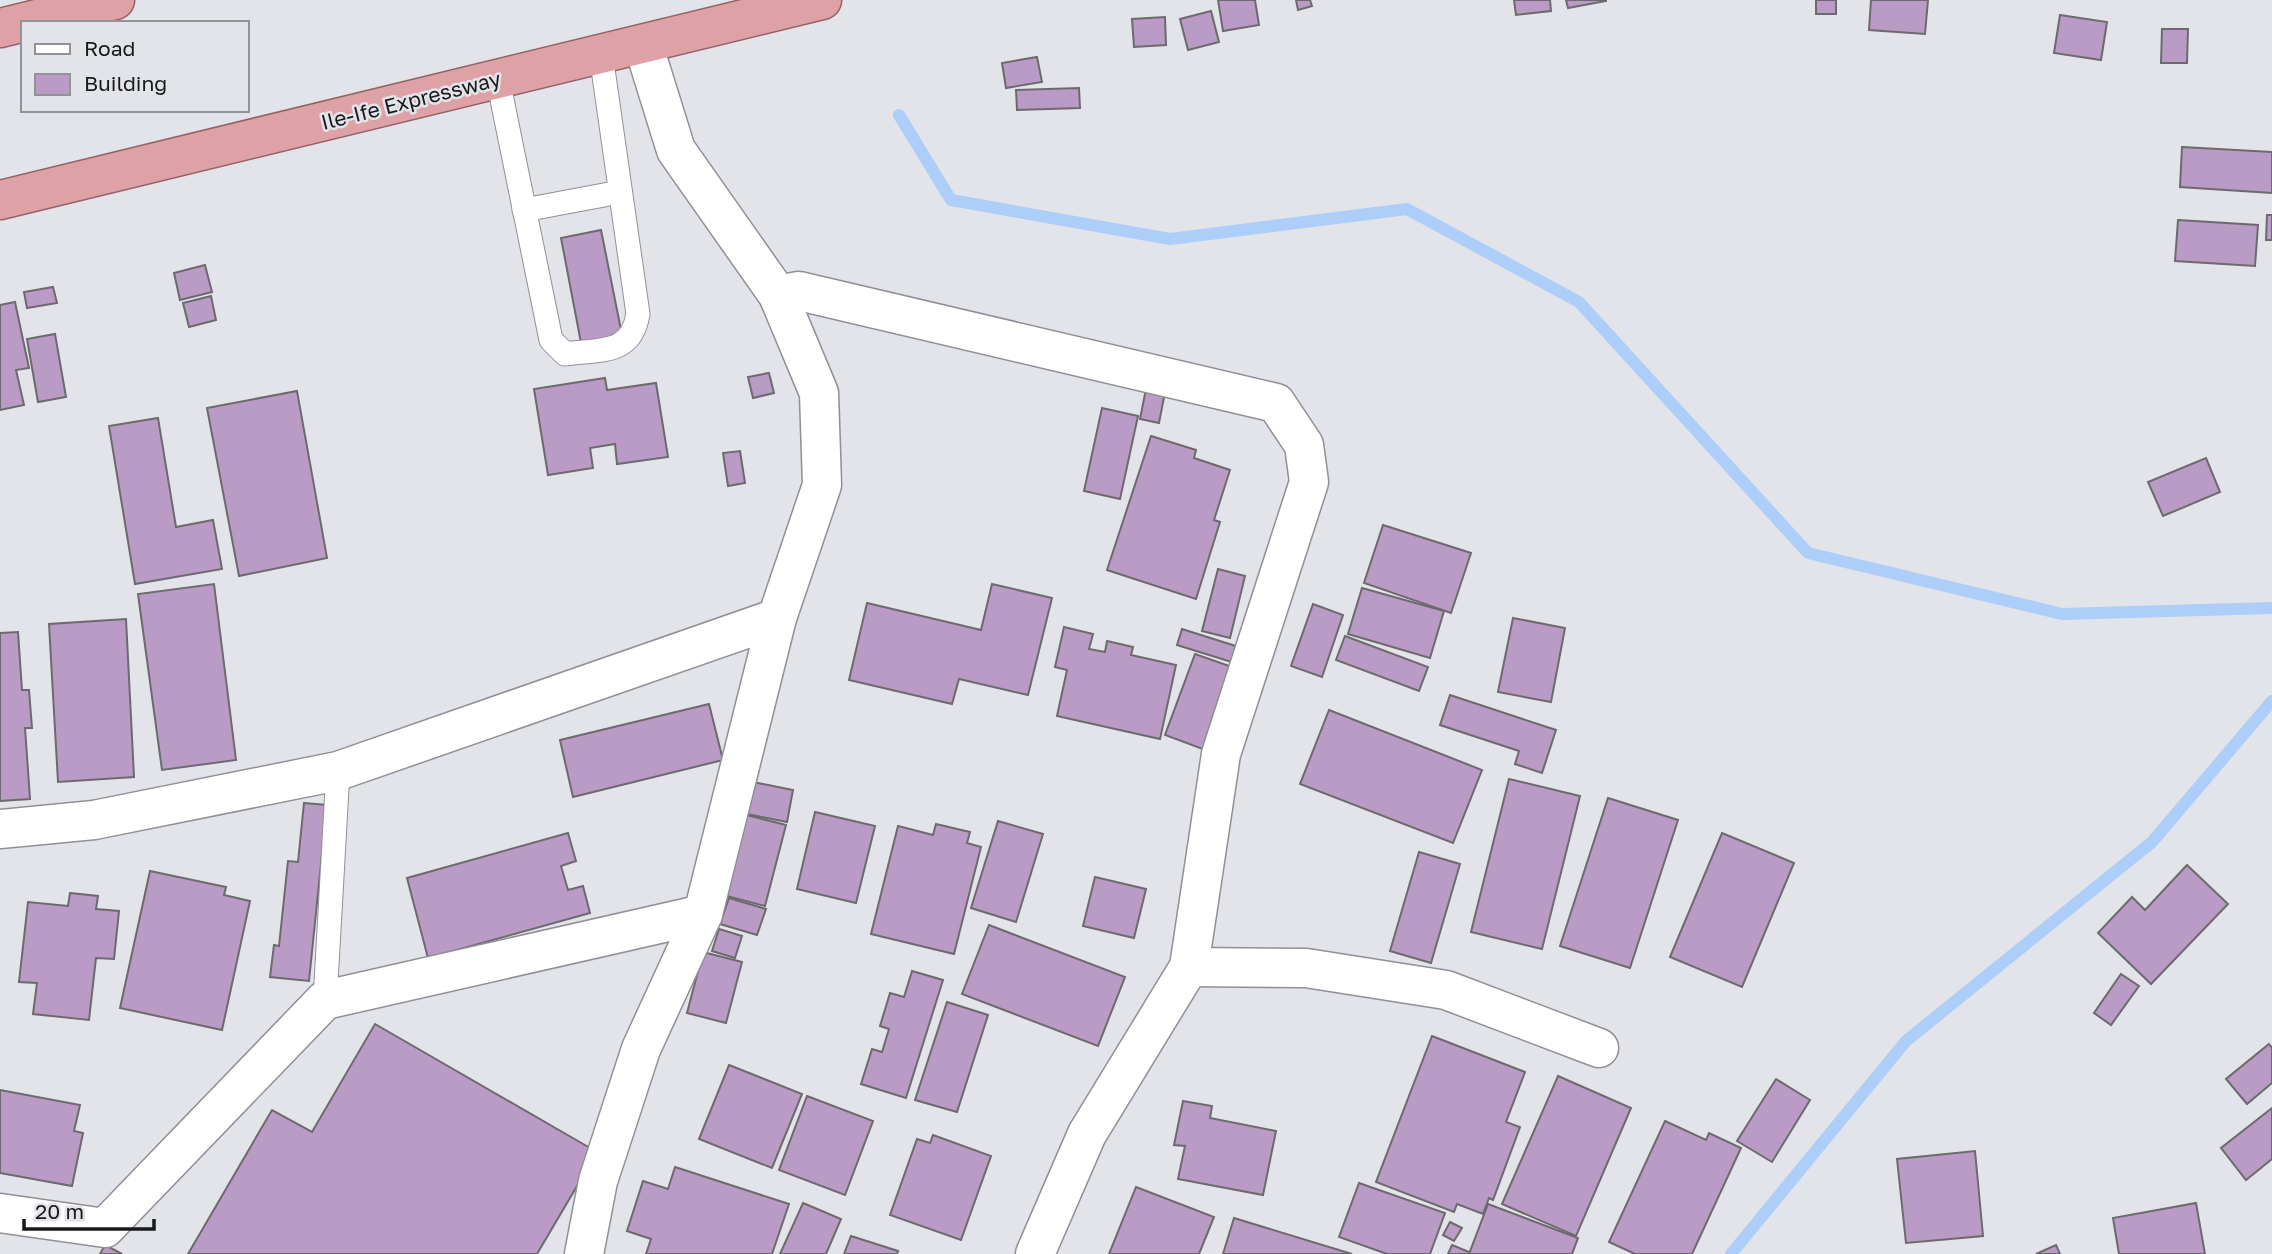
<svg xmlns="http://www.w3.org/2000/svg" width="2272" height="1254" font-family="'Golos Text',sans-serif">
	<rect width="100%" height="100%" fill="#e3e4e9"/>
	<g fill="none" stroke-linecap="round" stroke-linejoin="round">
		<!-- stream -->
		<g stroke="#accef8" stroke-width="12">
			<path d="M 899,115 L 951,200 L 1170,239 L 1407,209 L 1579,302 L 1808,553 L 2062,614 L 2272,608"/>
			<path d="M 1731,1254 L 1906,1041 L 2152,842 L 2272,701"/>
		</g>
	</g>
	<!-- building -->
	<g fill="#ba9bc6" stroke="#6d6a6e" stroke-width="2">
		<path d="M 1218,0 L 1255,0 L 1259,25 L 1223,31 Z"/>
		<path d="M 1296,0 L 1310,0 L 1312,6 L 1298,10 Z"/>
		<path d="M 1514,0 L 1550,0 L 1551,11 L 1516,15 Z"/>
		<path d="M 1566,0 L 1606,0 L 1606,1 L 1568,8 Z"/>
		<rect x="1816" y="0" width="20" height="14"/>
		<path d="M 1871,0 L 1928,0 L 1925,34 L 1869,30 Z"/>
		<path d="M 1211,11 L 1219,42 L 1188,50 L 1180,19 Z"/>
		<path d="M 2060,15 L 2107,22 L 2101,60 L 2054,53 Z"/>
		<path d="M 1165,17 L 1166,45 L 1134,47 L 1132,19 Z"/>
		<path d="M 2162,29 L 2188,29 L 2187,63 L 2161,63 Z"/>
		<path d="M 1037,57 L 1042,82 L 1006,88 L 1002,63 Z"/>
		<path d="M 1079,88 L 1080,108 L 1017,110 L 1016,90 Z"/>
		<path d="M 2182,147 L 2272,152 L 2272,193 L 2180,187 Z"/>
		<path d="M 2267,215 L 2272,215 L 2272,240 L 2266,240 Z"/>
		<path d="M 2178,220 L 2258,225 L 2255,266 L 2175,261 Z"/>
		<path d="M 601,230 L 623,340 L 582,348 L 561,238 Z"/>
		<path d="M 205,265 L 212,292 L 180,300 L 174,273 Z"/>
		<path d="M 53,287 L 57,303 L 27,308 L 24,292 Z"/>
		<path d="M 211,296 L 216,320 L 189,327 L 183,303 Z"/>
		<path d="M 15,302 L 29,368 L 16,370 L 24,405 L 0,410 L 0,305 Z"/>
		<path d="M 55,334 L 66,397 L 38,402 L 27,339 Z"/>
		<path d="M 769,373 L 774,393 L 753,398 L 748,377 Z"/>
		<path d="M 605,378 L 607,390 L 656,383 L 668,457 L 617,464 L 615,444 L 590,448 L 593,468 L 548,475 L 534,389 Z"/>
		<path d="M 1146,389 L 1165,392 L 1159,423 L 1140,419 Z"/>
		<path d="M 297,391 L 327,558 L 239,576 L 207,408 Z"/>
		<path d="M 1102,408 L 1138,416 L 1120,499 L 1084,491 Z"/>
		<path d="M 158,418 L 176,527 L 213,520 L 222,569 L 135,584 L 109,426 Z"/>
		<path d="M 1151,436 L 1196,450 L 1194,458 L 1230,470 L 1214,520 L 1220,522 L 1196,599 L 1107,570 Z"/>
		<path d="M 740,451 L 745,483 L 728,486 L 723,453 Z"/>
		<path d="M 2206,458 L 2220,492 L 2163,516 L 2148,482 Z"/>
		<path d="M 1383,525 L 1471,553 L 1451,613 L 1364,583 Z"/>
		<path d="M 1218,569 L 1245,576 L 1230,638 L 1202,631 Z"/>
		<path d="M 214,584 L 236,760 L 162,770 L 138,594 Z"/>
		<path d="M 992,584 L 1052,598 L 1028,695 L 959,679 L 952,704 L 849,680 L 867,603 L 981,630 Z"/>
		<path d="M 1362,588 L 1444,611 L 1430,658 L 1348,634 Z"/>
		<path d="M 1313,604 L 1343,615 L 1322,677 L 1291,666 Z"/>
		<path d="M 1513,618 L 1565,628 L 1551,702 L 1498,692 Z"/>
		<path d="M 126,619 L 134,777 L 58,782 L 49,624 Z"/>
		<path d="M 1064,627 L 1093,634 L 1089,649 L 1105,652 L 1107,641 L 1133,647 L 1131,655 L 1176,665 L 1160,739 L 1057,716 L 1067,670 L 1055,667 Z"/>
		<path d="M 1182,629 L 1242,648 L 1238,664 L 1177,645 Z"/>
		<path d="M 18,632 L 22,690 L 29,690 L 32,728 L 25,728 L 30,799 L 0,801 L 0,633 Z"/>
		<path d="M 1345,636 L 1428,667 L 1419,691 L 1336,660 Z"/>
		<path d="M 1195,654 L 1238,669 L 1208,751 L 1165,735 Z"/>
		<path d="M 1450,695 L 1556,730 L 1542,773 L 1515,764 L 1519,751 L 1440,725 Z"/>
		<path d="M 709,704 L 723,760 L 573,797 L 560,740 Z"/>
		<path d="M 1329,710 L 1482,770 L 1453,843 L 1300,784 Z"/>
		<path d="M 1509,779 L 1580,796 L 1542,949 L 1471,932 Z"/>
		<path d="M 748,781 L 793,790 L 787,822 L 742,813 Z"/>
		<path d="M 1608,798 L 1678,820 L 1630,968 L 1560,946 Z"/>
		<path d="M 304,803 L 327,805 L 309,981 L 270,977 L 274,945 L 279,946 L 288,861 L 298,862 Z"/>
		<path d="M 815,812 L 875,826 L 856,903 L 797,889 Z"/>
		<path d="M 743,814 L 786,825 L 765,906 L 723,895 Z"/>
		<path d="M 998,821 L 1043,834 L 1016,922 L 971,908 Z"/>
		<path d="M 936,824 L 970,832 L 967,843 L 981,847 L 954,954 L 871,934 L 898,826 L 933,835 Z"/>
		<path d="M 568,833 L 576,861 L 561,866 L 568,890 L 583,886 L 590,913 L 428,958 L 407,878 Z"/>
		<path d="M 1722,833 L 1794,863 L 1742,987 L 1670,957 Z"/>
		<path d="M 1419,852 L 1460,864 L 1431,963 L 1390,951 Z"/>
		<path d="M 2187,865 L 2228,904 L 2151,984 L 2098,933 L 2132,897 L 2145,910 Z"/>
		<path d="M 150,871 L 226,887 L 224,895 L 250,901 L 222,1030 L 120,1008 Z"/>
		<path d="M 1095,877 L 1146,889 L 1134,938 L 1083,926 Z"/>
		<path d="M 70,893 L 98,896 L 96,909 L 119,911 L 114,959 L 96,958 L 89,1020 L 33,1014 L 37,983 L 19,982 L 28,902 L 68,906 Z"/>
		<path d="M 729,898 L 766,909 L 757,935 L 720,924 Z"/>
		<path d="M 989,925 L 1125,977 L 1098,1046 L 962,994 Z"/>
		<path d="M 719,929 L 742,936 L 735,958 L 712,951 Z"/>
		<path d="M 703,952 L 742,962 L 726,1023 L 687,1013 Z"/>
		<path d="M 912,971 L 943,980 L 906,1098 L 861,1084 L 872,1049 L 882,1052 L 889,1029 L 880,1026 L 890,993 L 904,997 Z"/>
		<path d="M 2121,974 L 2139,986 L 2111,1025 L 2094,1013 Z"/>
		<path d="M 947,1002 L 988,1015 L 957,1112 L 915,1100 Z"/>
		<path d="M 375,1024 L 597,1152 L 537,1254 L 188,1254 L 272,1110 L 312,1132 Z"/>
		<path d="M 1432,1036 L 1525,1072 L 1506,1122 L 1520,1127 L 1493,1200 L 1489,1198 L 1483,1214 L 1457,1204 L 1454,1212 L 1376,1182 Z"/>
		<path d="M 2269,1044 L 2272,1048 L 2272,1083 L 2247,1104 L 2226,1079 Z"/>
		<path d="M 729,1065 L 802,1094 L 772,1168 L 699,1139 Z"/>
		<path d="M 1558,1076 L 1631,1108 L 1576,1236 L 1502,1204 Z"/>
		<path d="M 1776,1079 L 1810,1100 L 1772,1162 L 1737,1141 Z"/>
		<path d="M 0,1090 L 80,1105 L 74,1131 L 83,1133 L 72,1186 L 0,1173 Z"/>
		<path d="M 807,1096 L 873,1121 L 845,1195 L 779,1170 Z"/>
		<path d="M 1183,1101 L 1212,1106 L 1210,1118 L 1276,1131 L 1263,1195 L 1178,1179 L 1185,1146 L 1174,1145 Z"/>
		<path d="M 2272,1108 L 2272,1159 L 2246,1180 L 2221,1148 Z"/>
		<path d="M 1665,1121 L 1706,1140 L 1709,1133 L 1741,1148 L 1692,1254 L 1635,1254 L 1609,1242 Z"/>
		<path d="M 933,1135 L 991,1156 L 961,1240 L 890,1215 L 917,1139 L 930,1143 Z"/>
		<path d="M 1975,1151 L 1983,1236 L 1906,1243 L 1897,1159 Z"/>
		<path d="M 675,1167 L 789,1204 L 772,1254 L 646,1254 L 651,1239 L 627,1231 L 643,1181 L 668,1189 Z"/>
		<path d="M 1359,1183 L 1445,1213 L 1430,1254 L 1387,1254 L 1339,1237 Z"/>
		<path d="M 1136,1187 L 1214,1217 L 1199,1254 L 1109,1254 Z"/>
		<path d="M 803,1203 L 841,1219 L 826,1254 L 780,1254 Z"/>
		<path d="M 2196,1203 L 2205,1254 L 2119,1254 L 2113,1218 Z"/>
		<path d="M 1488,1204 L 1578,1238 L 1572,1254 L 1469,1254 Z"/>
		<path d="M 1234,1218 L 1352,1254 L 1223,1254 Z"/>
		<path d="M 1450,1222 L 1462,1228 L 1454,1241 L 1443,1235 Z"/>
		<path d="M 851,1236 L 898,1251 L 897,1254 L 844,1254 Z"/>
		<path d="M 105,1245 L 122,1254 L 100,1254 Z"/>
		<path d="M 1452,1245 L 1469,1252 L 1468,1254 L 1448,1254 Z"/>
		<path d="M 2056,1245 L 2060,1254 L 2036,1254 Z"/>
	</g>
	<g fill="none" stroke-linecap="round" stroke-linejoin="round">
		<!-- service casing -->
		<g stroke="#8f9095" stroke-width="25">
			<g id="service">
				<path d="M 498,80 L 551,340 L 565,354 C 600,349 631,356 638,314 L 601,55"/>
				<path d="M 524,210 L 620,192"/>
				<path d="M 325,1000 L 338,771"/>
			</g>
		</g>
		<!-- minor casing -->
		<g stroke="#8f9095" stroke-width="41">
			<g id="minor">
				<path d="M 778,295 L 799,291 L 1276,403 L 1304,445 L 1309,482 L 1221,754 L 1189,967 L 1087,1134 L 1035,1254"/>
				<path d="M 0,829 L 94,820 L 338,771 L 777,618"/>
				<path d="M 1189,967 L 1306,968 L 1446,990 L 1599,1048"/>
				<path d="M 0,1213 L 105,1228 L 325,1000 L 703,914"/>
				<path d="M 584,1254 L 598,1181 L 641,1049 L 703,914 L 777,618 L 822,485 L 819,393 L 778,295 L 676,150 L 643,44"/>
			</g>
		</g>
		<!-- trunk casing -->
		<g stroke="#936367" stroke-width="41">
			<g id="trunk">
				<path d="M 0,28 L 115,0"/>
				<path d="M 0,200 L 822,0"/>
			</g>
		</g>
		<!-- service -->
		<use href="#service" stroke="#fff" stroke-width="23"/>
		<!-- minor -->
		<use href="#minor" stroke="#fff" stroke-width="38"/>
		<!-- trunk -->
		<use href="#trunk" stroke="#dea2a6" stroke-width="38"/>
	</g>
	<g text-anchor="middle" stroke-width="5" stroke-linejoin="round" paint-order="stroke">
		<!-- street labels -->
		<g font-size="21" fill="#18191a" stroke="#e3e4e9">
			<text transform="translate(411 101) rotate(-14)" y="7">Ile-Ife Expressway</text>
		</g>
	</g>
	<!-- legend -->
	<rect x="21" y="21" width="228" height="91" fill="#e3e4e9" stroke="#929396" stroke-width="2"/>
	<rect x="35" y="44" width="35" height="10" fill="#ffffff" stroke="#929396" stroke-width="2"/>
	<text x="84" y="56" font-size="21" fill="#18191a">Road</text>
	<rect x="35" y="74" width="35" height="21" fill="#ba9bc6" stroke="#929396" stroke-width="2"/>
	<text x="84" y="91" font-size="21" fill="#18191a">Building</text>
	<!-- scale -->
	<path d="M24 1219v10h130v-10" fill="none" stroke="#18191a" stroke-width="3.5"/>
	<text x="35" y="1219" font-size="21" fill="#18191a" stroke="#e3e4e9" stroke-width="5" paint-order="stroke">20 m</text>
</svg>
